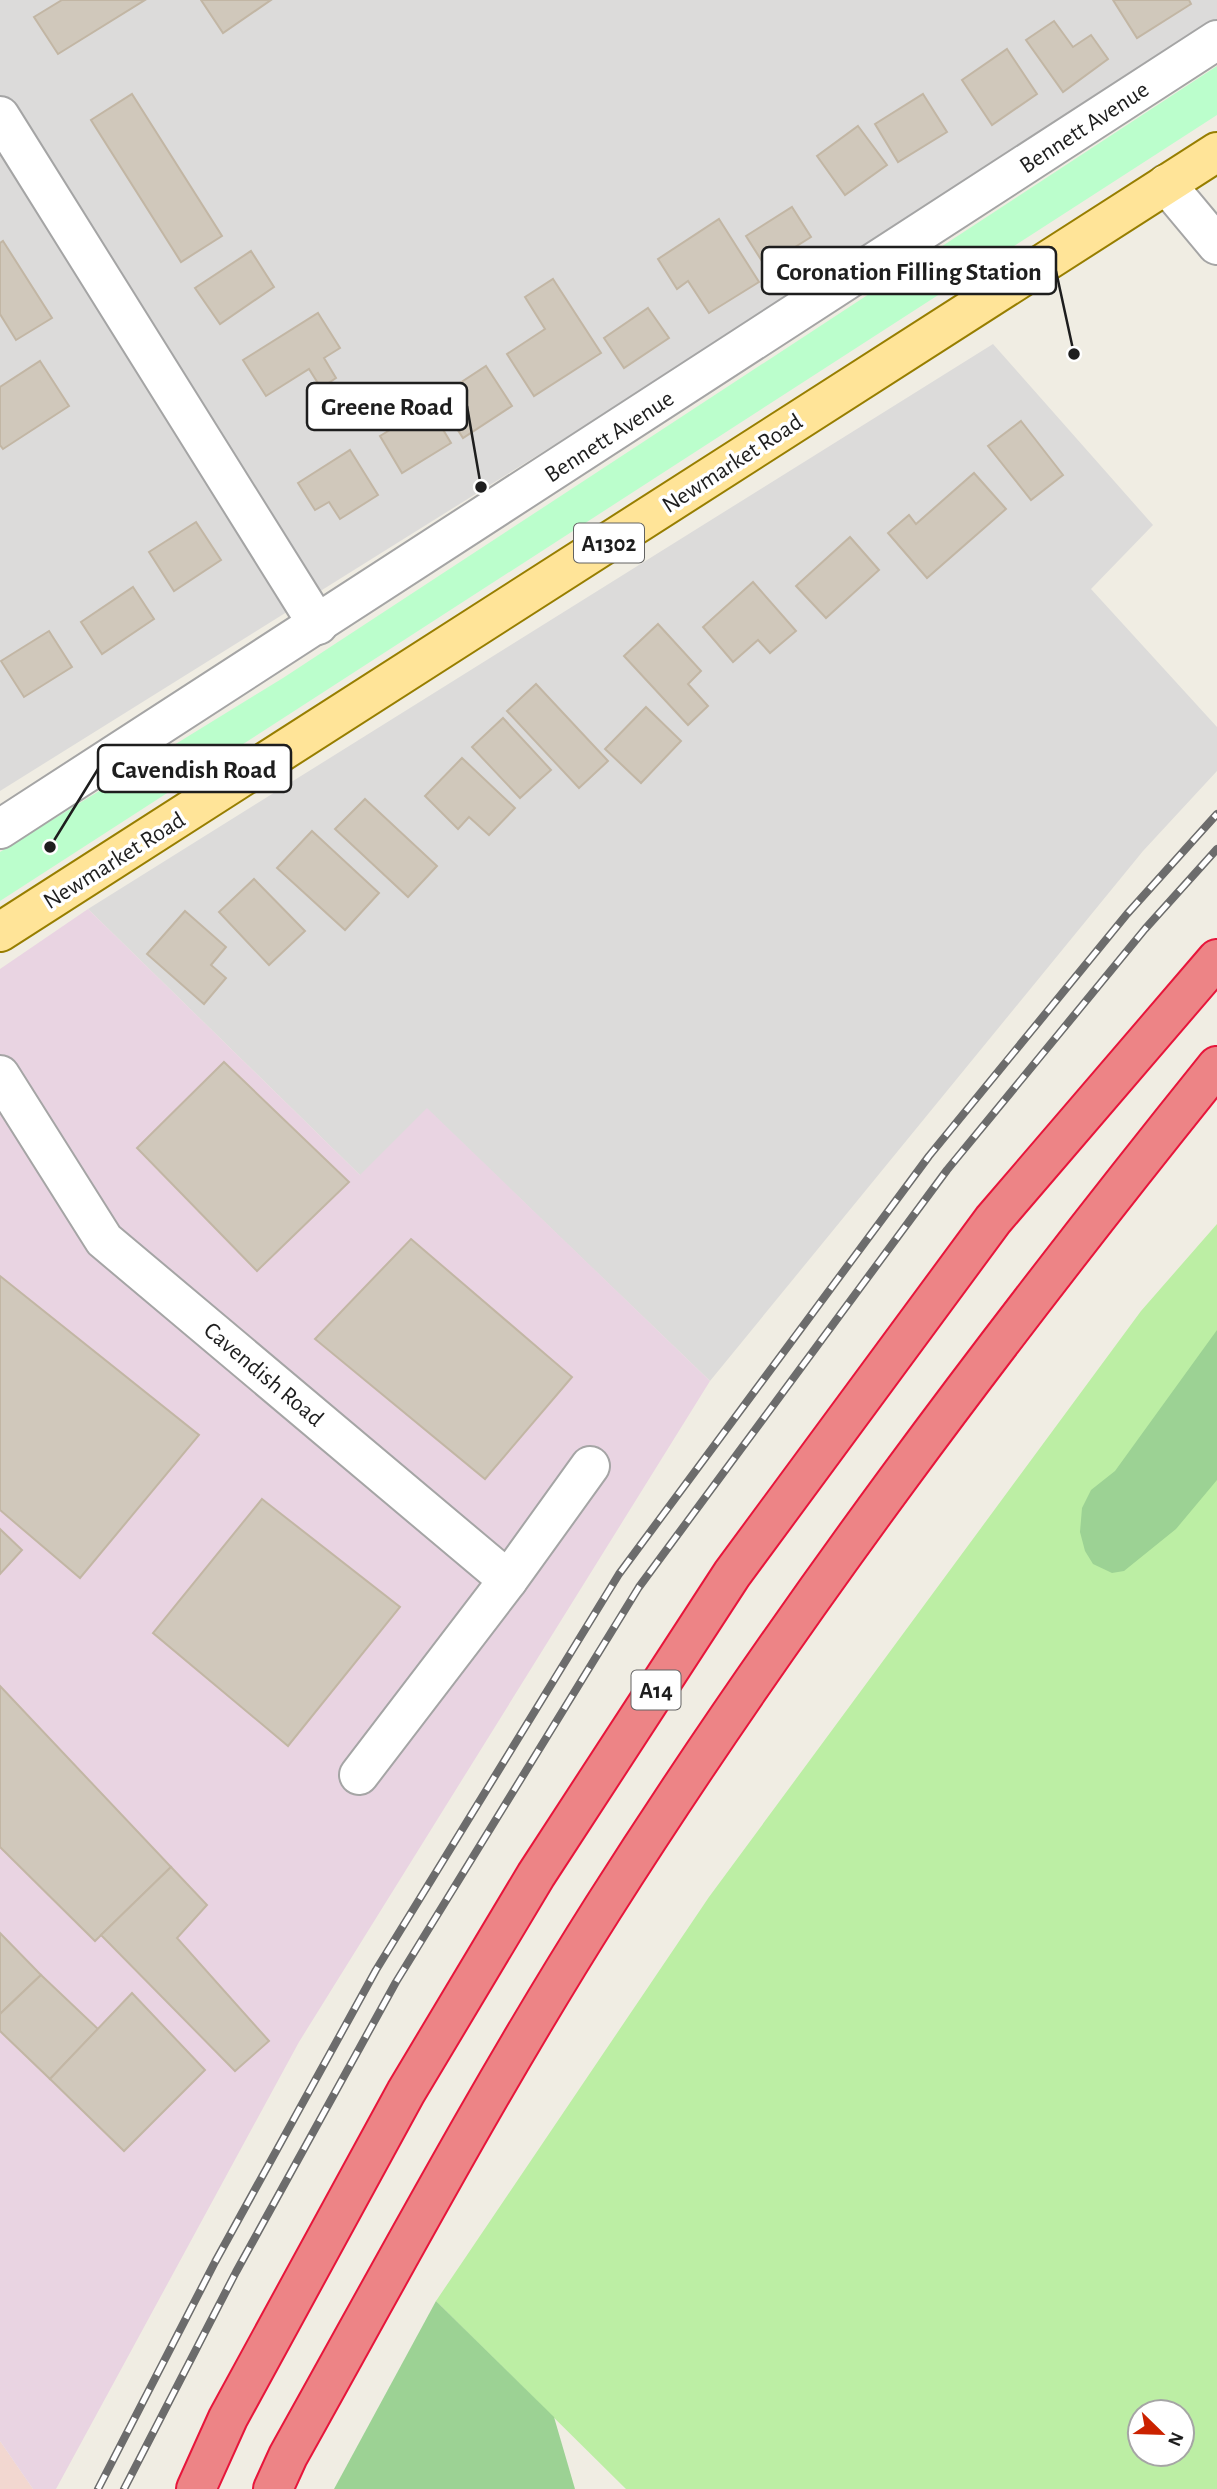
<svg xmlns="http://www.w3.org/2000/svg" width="1217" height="2489" font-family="'Alegreya Sans',sans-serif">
	<rect width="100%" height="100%" fill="#f0ede3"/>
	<!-- residential -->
	<g fill="#dcdbda">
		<path d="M 0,0 L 1217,0 L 1217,31 L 0,791 Z"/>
		<path d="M 993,344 L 1153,525 L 1091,589 L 1217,727 L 1217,771 L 1143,851 L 710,1381 L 427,1109 L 361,1176 L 88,909 Z"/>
	</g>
	<!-- commercial -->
	<path fill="#f2d7d0" d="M 0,2441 L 33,2489 L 0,2489 Z"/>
	<!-- industrial -->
	<path fill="#e9d4e2" d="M 88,909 L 360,1175 L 427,1108 L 710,1381 L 299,2042 L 56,2489 L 33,2489 L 0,2441 L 0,969 Z"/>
	<!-- grass -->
	<path fill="#bceea4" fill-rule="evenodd" d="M 1217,1224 L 1217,2489 L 626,2489 L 436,2301 L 709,1897 L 1141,1311 ZM 1140,2412 L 1182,2412 L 1182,2454 L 1140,2454 Z"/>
	<!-- forest -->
	<g fill="#9cd294">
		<path d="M 1217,1330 L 1217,1480 L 1176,1529 L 1124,1571 L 1112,1573 L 1093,1564 L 1085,1551 L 1080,1532 L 1082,1508 L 1091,1490 L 1115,1471 Z"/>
		<path d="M 436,2301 L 554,2417 L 575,2489 L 334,2489 Z"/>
	</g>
	<!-- park -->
	<path fill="#bbfecc" d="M 1217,66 L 1217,115 L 0,901 L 0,852 L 283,678 Z"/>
	<!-- building -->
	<g fill="#d0c8bb" stroke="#c2b6a4" stroke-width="2">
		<path d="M 62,0 L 145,0 L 58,54 L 34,17 Z"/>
		<path d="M 201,0 L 271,0 L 223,33 Z"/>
		<path d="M 1113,0 L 1189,0 L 1191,4 L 1137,38 Z"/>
		<path d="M 1054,21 L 1073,47 L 1091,35 L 1108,59 L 1063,92 L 1026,40 Z"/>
		<path d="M 1007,49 L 1037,94 L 992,125 L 962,80 Z"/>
		<path d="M 132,94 L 222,236 L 181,262 L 91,120 Z"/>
		<path d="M 923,94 L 947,132 L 898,162 L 875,124 Z"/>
		<path d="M 858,126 L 887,165 L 845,195 L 817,156 Z"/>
		<path d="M 792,207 L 811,237 L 765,266 L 746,236 Z"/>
		<path d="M 719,219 L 759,282 L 709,313 L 688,281 L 677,289 L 658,259 Z"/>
		<path d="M 3,241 L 52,318 L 16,340 L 0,314 L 0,243 Z"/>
		<path d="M 251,251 L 274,287 L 220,324 L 195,288 Z"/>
		<path d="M 553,279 L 601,353 L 534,396 L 507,354 L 545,329 L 525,297 Z"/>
		<path d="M 648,308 L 669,338 L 624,368 L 604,338 Z"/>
		<path d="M 318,313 L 340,348 L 324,358 L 336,378 L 321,388 L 309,369 L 266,396 L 243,360 Z"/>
		<path d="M 40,361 L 69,406 L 3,449 L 0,445 L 0,387 Z"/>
		<path d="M 486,366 L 512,406 L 463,438 L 437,398 Z"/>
		<path d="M 429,406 L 451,443 L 402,473 L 380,436 Z"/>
		<path d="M 1021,421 L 1063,475 L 1031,500 L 988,446 Z"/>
		<path d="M 350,450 L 378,495 L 340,519 L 329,502 L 315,510 L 298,483 Z"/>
		<path d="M 974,473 L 1006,509 L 927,578 L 888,533 L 909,515 L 916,524 Z"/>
		<path d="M 196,522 L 221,560 L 174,591 L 149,552 Z"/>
		<path d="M 850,537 L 879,570 L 826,618 L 796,586 Z"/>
		<path d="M 753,582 L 796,631 L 770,653 L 758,640 L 733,662 L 703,627 Z"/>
		<path d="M 133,587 L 154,619 L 102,654 L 81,622 Z"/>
		<path d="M 658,624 L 701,671 L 688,684 L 708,706 L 688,725 L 624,656 Z"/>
		<path d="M 49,631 L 72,667 L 24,697 L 1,661 Z"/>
		<path d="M 536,684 L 608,761 L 579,788 L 507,711 Z"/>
		<path d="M 646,707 L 681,741 L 641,783 L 605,749 Z"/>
		<path d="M 503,718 L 551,770 L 520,798 L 472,747 Z"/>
		<path d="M 462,758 L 515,808 L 489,835 L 469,817 L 458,829 L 425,796 Z"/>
		<path d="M 365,799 L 437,866 L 408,897 L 335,829 Z"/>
		<path d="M 312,831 L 379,893 L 345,930 L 277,868 Z"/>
		<path d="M 254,879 L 305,931 L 269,965 L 219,912 Z"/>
		<path d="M 185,911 L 226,947 L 211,965 L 226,978 L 204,1004 L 147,954 Z"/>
		<path d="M 224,1062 L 349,1182 L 257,1271 L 137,1148 Z"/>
		<path d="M 411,1239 L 572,1377 L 485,1479 L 315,1339 Z"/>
		<path d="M 0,1276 L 199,1435 L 80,1578 L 0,1510 Z"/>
		<path d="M 262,1499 L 400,1607 L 288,1746 L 153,1633 Z"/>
		<path d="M 0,1529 L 22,1550 L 0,1574 Z"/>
		<path d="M 0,1686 L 171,1867 L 95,1941 L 0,1847 Z"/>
		<path d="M 171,1867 L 207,1905 L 177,1938 L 269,2041 L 235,2071 L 101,1935 Z"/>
		<path d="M 0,1933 L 41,1975 L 0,2014 Z"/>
		<path d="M 41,1975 L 98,2029 L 50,2079 L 0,2031 L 0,2014 Z"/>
		<path d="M 132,1993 L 205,2070 L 124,2151 L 50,2079 Z"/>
	</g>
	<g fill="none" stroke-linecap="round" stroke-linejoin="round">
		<!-- minor casing -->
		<g stroke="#a5a5a5" stroke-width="42">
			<g id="minor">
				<path d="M 0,116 L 318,625"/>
				<path d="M 1166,184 L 1217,245"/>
				<path d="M 0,829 L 1217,40"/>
				<path d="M 0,1075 L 104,1240 L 508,1580"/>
				<path d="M 359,1775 L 508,1580 L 590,1466"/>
			</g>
		</g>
		<!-- major casing -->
		<g stroke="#977e00" stroke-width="42">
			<path id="major" d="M 0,932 L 1217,152"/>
		</g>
		<!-- highway casing -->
		<g stroke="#e7163b" stroke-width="42">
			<g id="highway">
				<path d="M 196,2489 L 228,2418 L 406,2092 L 536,1875 L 732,1574 L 993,1220 L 1217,959"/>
				<path d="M 273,2489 L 288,2456 C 391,2272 490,2086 603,1908 C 789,1615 999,1337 1217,1066"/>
			</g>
		</g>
		<!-- minor -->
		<use href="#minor" stroke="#fff" stroke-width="38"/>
		<!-- major -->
		<use href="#major" stroke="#ffe498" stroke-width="38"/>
		<!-- highway -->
		<use href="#highway" stroke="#ed8486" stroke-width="38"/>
		<!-- rail casing -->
		<g stroke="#6c6c6c" stroke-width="8">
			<g id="rail">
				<path d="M 98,2489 L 215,2262 L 376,1970 L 619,1574 L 929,1156 L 1127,914 L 1217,814"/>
				<path d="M 124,2489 L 236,2272 L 396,1982 L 639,1587 L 947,1170 L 1145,929 L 1217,849"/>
			</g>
		</g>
		<!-- rail -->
		<use href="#rail" stroke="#fff" stroke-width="5" stroke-dasharray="16" stroke-linecap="butt"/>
	</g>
	<g text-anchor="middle" stroke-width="7" stroke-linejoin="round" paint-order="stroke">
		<!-- shield labels -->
		<g fill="#fff" stroke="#626262" stroke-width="2">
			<rect x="574" y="523.5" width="70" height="39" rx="5"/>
			<rect x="631.5" y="1670.5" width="49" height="39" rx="5"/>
		</g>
		<g font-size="23" font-weight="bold" fill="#1e1e1e">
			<text x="609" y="551">A1302</text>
			<text x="656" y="1698">A14</text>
		</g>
		<!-- street labels -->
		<g font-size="24" fill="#1e1e1e" stroke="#fff">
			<text transform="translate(1084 127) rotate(-33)" y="8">Bennett Avenue</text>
			<text transform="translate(609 436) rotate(-33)" y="8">Bennett Avenue</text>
			<text transform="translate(732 463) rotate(-33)" y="8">Newmarket Road</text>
			<text transform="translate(114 860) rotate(-32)" y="8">Newmarket Road</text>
			<text transform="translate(264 1374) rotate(40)" y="8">Cavendish Road</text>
		</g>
	</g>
	<!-- callouts -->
	<path fill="none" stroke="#1e1e1e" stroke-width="2.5" d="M1074 354L1056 271M481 487L467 406M50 847L98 769"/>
	<g fill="#1e1e1e" stroke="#fff" stroke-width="2.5">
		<circle cx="1074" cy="354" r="7"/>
		<circle cx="481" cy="487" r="7"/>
		<circle cx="50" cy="847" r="7"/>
	</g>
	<g fill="#fff" stroke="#1e1e1e" stroke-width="2.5">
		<rect x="762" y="247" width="294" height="47" rx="7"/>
		<rect x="307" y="383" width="160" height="47" rx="7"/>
		<rect x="98" y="745" width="193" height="47" rx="7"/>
	</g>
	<g font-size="26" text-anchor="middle" font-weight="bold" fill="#1e1e1e">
		<text x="909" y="280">Coronation Filling Station</text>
		<text x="387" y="415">Greene Road</text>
		<text x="194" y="778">Cavendish Road</text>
	</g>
	<!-- north arrow -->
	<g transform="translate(1161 2433) rotate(113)"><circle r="33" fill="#ffffff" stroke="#a5a5a5" stroke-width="2"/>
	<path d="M0-5L12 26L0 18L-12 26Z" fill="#cb2200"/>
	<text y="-10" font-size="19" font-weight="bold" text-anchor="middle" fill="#1e1e1e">N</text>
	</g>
</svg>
